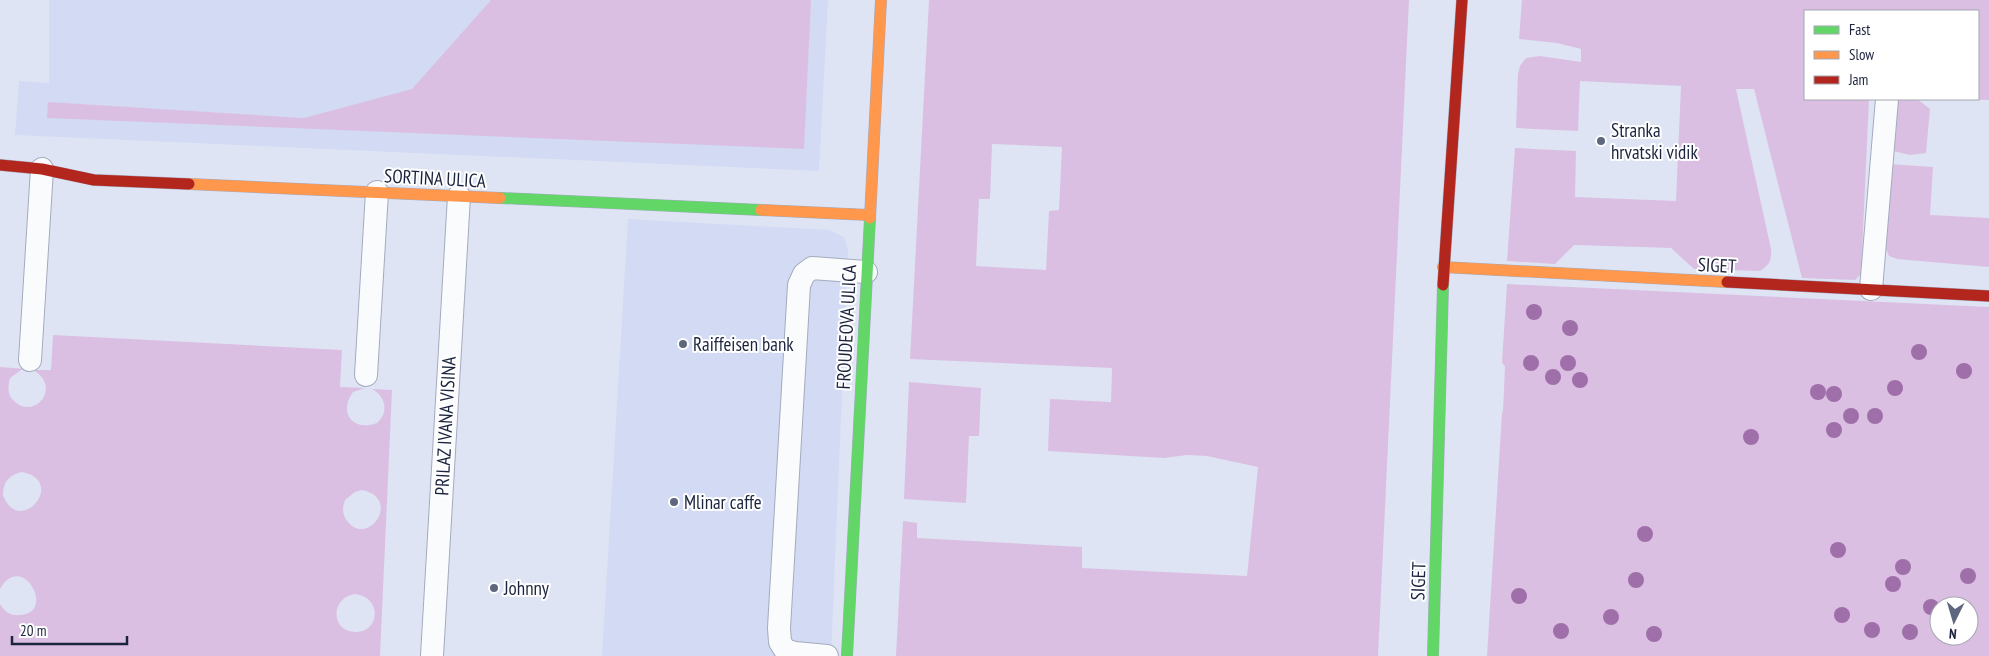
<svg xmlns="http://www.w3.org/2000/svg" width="1989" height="656" font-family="'PT Sans Narrow',sans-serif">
	<rect width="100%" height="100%" fill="#dee4f4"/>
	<!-- built -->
	<g fill="#d2dbf3">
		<path d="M 49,0 L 828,0 L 819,171 L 15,135 L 19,81 L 49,83 Z"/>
		<path d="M 628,219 L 829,230 L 844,237 L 848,250 L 831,656 L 602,656 Z"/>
	</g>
	<!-- green -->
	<g fill="#dbbfe2" fill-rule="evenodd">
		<path d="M 491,0 L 811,0 L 804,149 L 47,118 L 48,102 L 304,118 L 412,89 Z"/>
		<path d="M 929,0 L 1409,0 L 1378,656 L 896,656 L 903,521 L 917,523 L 917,538 L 1082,547 L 1082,568 L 1247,576 L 1258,467 L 1207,456 L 1187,455 L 1164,458 L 1048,451 L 1050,399 L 1111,402 L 1112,368 L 910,359 ZM 992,144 L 1062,147 L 1059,210 L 1049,211 L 1046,270 L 976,266 L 979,199 L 990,199 Z"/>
		<path d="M 1522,0 L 1989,0 L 1989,100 L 1954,99 L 1978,99 L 1978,11 L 1805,11 L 1805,99 L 1869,99 L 1861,274 L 1855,280 L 1802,278 L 1754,89 L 1736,89 L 1771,249 C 1772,261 1769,265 1760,271 L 1694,269 L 1671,248 L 1574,245 L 1555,264 L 1507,261 L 1515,148 L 1576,151 L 1575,197 L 1676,201 L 1681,86 L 1580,81 L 1578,131 L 1516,128 L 1518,74 L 1520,66 L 1526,58 L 1540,56 L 1581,62 L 1581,49 L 1557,43 L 1519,39 Z"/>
		<path d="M 1892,99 L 1917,99 L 1930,109 L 1926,153 L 1910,155 L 1889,150 Z"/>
		<path d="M 1889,164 L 1933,167 L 1930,215 L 1989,218 L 1989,267 L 1897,259 L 1889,256 L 1886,249 Z"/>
		<path d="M 1507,284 L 1989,307 L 1989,656 L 1487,656 L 1502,413 L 1503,411 L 1505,367 L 1502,362 ZM 1939,606 L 1969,606 L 1969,636 L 1939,636 Z"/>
		<path d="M 53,335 L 342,350 L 340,387 L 365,388 L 353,392 C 338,413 353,432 377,423 C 389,412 386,397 372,389 L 392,390 L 380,656 L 0,656 L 0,604 C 5,612 10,616 20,615 C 57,613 22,550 0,589 L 0,367 L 27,369 L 21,370 L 10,378 C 8,386 7,395 14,401 C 34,421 63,387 33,370 L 51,370 ZM 22,472 C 68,481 19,538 3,495 C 3,482 9,475 22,472 ZM 362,490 C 402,498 369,547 348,522 C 342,515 342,508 345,500 L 355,492 ZM 355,594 C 383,597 380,634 354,632 C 330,630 331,597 355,594 Z"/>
		<path d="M 909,382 L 981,388 L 979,436 L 969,436 L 966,503 L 904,499 Z"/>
	</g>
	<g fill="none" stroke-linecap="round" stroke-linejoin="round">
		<!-- lane casing -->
		<g stroke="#a4abbe" stroke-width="24">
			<g id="lane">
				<path d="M 1871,289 L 1887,99"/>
				<path d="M 30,360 L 42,169"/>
				<path d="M 366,375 L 377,192"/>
				<path d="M 432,656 L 459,196"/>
				<path d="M 827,656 L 795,653 L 785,650 L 780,642 L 779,628 L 799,285 L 804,274 L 812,268 L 866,272"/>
			</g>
		</g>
		<!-- fast casing -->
		<g stroke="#a4abbe" stroke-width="12">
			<g id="fast">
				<path d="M 500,198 L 761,210"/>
				<path d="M 847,656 L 870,218"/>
				<path d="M 1433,656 L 1443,285"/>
			</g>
		</g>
		<!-- slow casing -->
		<g stroke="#a4abbe" stroke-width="12">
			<g id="slow">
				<path d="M 189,184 L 500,198"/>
				<path d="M 761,210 L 869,215"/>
				<path d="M 870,218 L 881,0"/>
				<path d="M 1443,267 L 1727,282"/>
			</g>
		</g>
		<!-- jam casing -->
		<g stroke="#a4abbe" stroke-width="12">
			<g id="jam">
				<path d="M 0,165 L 42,169 L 94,180 L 189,184"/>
				<path d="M 1727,282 L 1989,296"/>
				<path d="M 1443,285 L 1462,0"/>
			</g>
		</g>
		<!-- lane -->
		<use href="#lane" stroke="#fafbfd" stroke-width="22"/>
		<!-- fast -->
		<use href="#fast" stroke="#63d668" stroke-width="11"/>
		<!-- slow -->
		<use href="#slow" stroke="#ff974d" stroke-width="11"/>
		<!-- jam -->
		<use href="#jam" stroke="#b3261e" stroke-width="11"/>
	</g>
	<!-- trees -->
	<g fill="#9f6fa9">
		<circle cx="1534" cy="312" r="8"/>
		<circle cx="1570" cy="328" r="8"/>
		<circle cx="1919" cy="352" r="8"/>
		<circle cx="1531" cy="363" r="8"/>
		<circle cx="1568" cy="363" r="8"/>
		<circle cx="1964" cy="371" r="8"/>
		<circle cx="1553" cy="377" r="8"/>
		<circle cx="1580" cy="380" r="8"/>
		<circle cx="1895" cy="388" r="8"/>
		<circle cx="1818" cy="392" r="8"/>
		<circle cx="1834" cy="394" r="8"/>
		<circle cx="1851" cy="416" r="8"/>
		<circle cx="1875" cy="416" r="8"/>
		<circle cx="1834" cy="430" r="8"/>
		<circle cx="1751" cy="437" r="8"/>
		<circle cx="1645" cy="534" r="8"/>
		<circle cx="1838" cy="550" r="8"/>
		<circle cx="1903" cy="567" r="8"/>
		<circle cx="1968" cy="576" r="8"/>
		<circle cx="1636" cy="580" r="8"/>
		<circle cx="1893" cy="584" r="8"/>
		<circle cx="1519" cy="596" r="8"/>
		<circle cx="1931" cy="607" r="8"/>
		<circle cx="1842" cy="615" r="8"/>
		<circle cx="1611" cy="617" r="8"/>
		<circle cx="1872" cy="630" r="8"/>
		<circle cx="1561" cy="631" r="8"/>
		<circle cx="1910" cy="632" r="8"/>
		<circle cx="1654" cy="634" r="8"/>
	</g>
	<!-- markers -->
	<g fill="#5f677e" stroke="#fff" stroke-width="2">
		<circle cx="1601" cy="141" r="5"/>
		<circle cx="683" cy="344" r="5"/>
		<circle cx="674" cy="502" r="5"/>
		<circle cx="494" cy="588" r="5"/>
	</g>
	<g text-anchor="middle" stroke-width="4" stroke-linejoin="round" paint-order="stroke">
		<!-- poi labels -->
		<g font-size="19" fill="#1b243e" stroke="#fff" text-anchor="start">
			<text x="1611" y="137">Stranka<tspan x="1611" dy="22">hrvatski vidik</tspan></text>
			<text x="693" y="351">Raiffeisen bank</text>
			<text x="684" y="509">Mlinar caffe</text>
			<text x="504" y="595">Johnny</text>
		</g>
		<!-- street labels -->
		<g font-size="19" fill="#1b243e" stroke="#fff">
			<text transform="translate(435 178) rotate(3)" y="7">SORTINA ULICA</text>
			<text transform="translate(1717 265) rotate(3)" y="7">SIGET</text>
			<text transform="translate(846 327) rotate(-87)" y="7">FROUDEOVA ULICA</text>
			<text transform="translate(445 426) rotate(-87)" y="7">PRILAZ IVANA VISINA</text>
			<text transform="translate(1418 581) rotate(-88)" y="7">SIGET</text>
		</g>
	</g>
	<!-- legend -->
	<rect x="1804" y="10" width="175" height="90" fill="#ffffff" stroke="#a4a7b2"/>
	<rect x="1814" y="26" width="25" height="8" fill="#63d668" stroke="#a4a7b2"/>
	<text x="1849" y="35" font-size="15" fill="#1b243e">Fast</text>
	<rect x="1814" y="51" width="25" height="8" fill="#ff974d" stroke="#a4a7b2"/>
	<text x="1849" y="60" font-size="15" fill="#1b243e">Slow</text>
	<rect x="1814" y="76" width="25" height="8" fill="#b3261e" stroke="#a4a7b2"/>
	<text x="1849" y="85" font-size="15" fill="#1b243e">Jam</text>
	<!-- north arrow -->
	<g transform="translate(1954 621) rotate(185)"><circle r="24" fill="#ffffff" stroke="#a4a7b2"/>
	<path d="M0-4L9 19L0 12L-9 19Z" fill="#5f677e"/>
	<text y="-8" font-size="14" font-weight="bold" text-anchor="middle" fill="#1b243e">N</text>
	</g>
	<!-- scale -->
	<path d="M12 636v8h115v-8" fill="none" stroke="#1b243e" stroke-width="2.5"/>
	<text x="20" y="636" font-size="15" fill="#1b243e" stroke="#ffffff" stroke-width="4" paint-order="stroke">20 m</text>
</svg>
